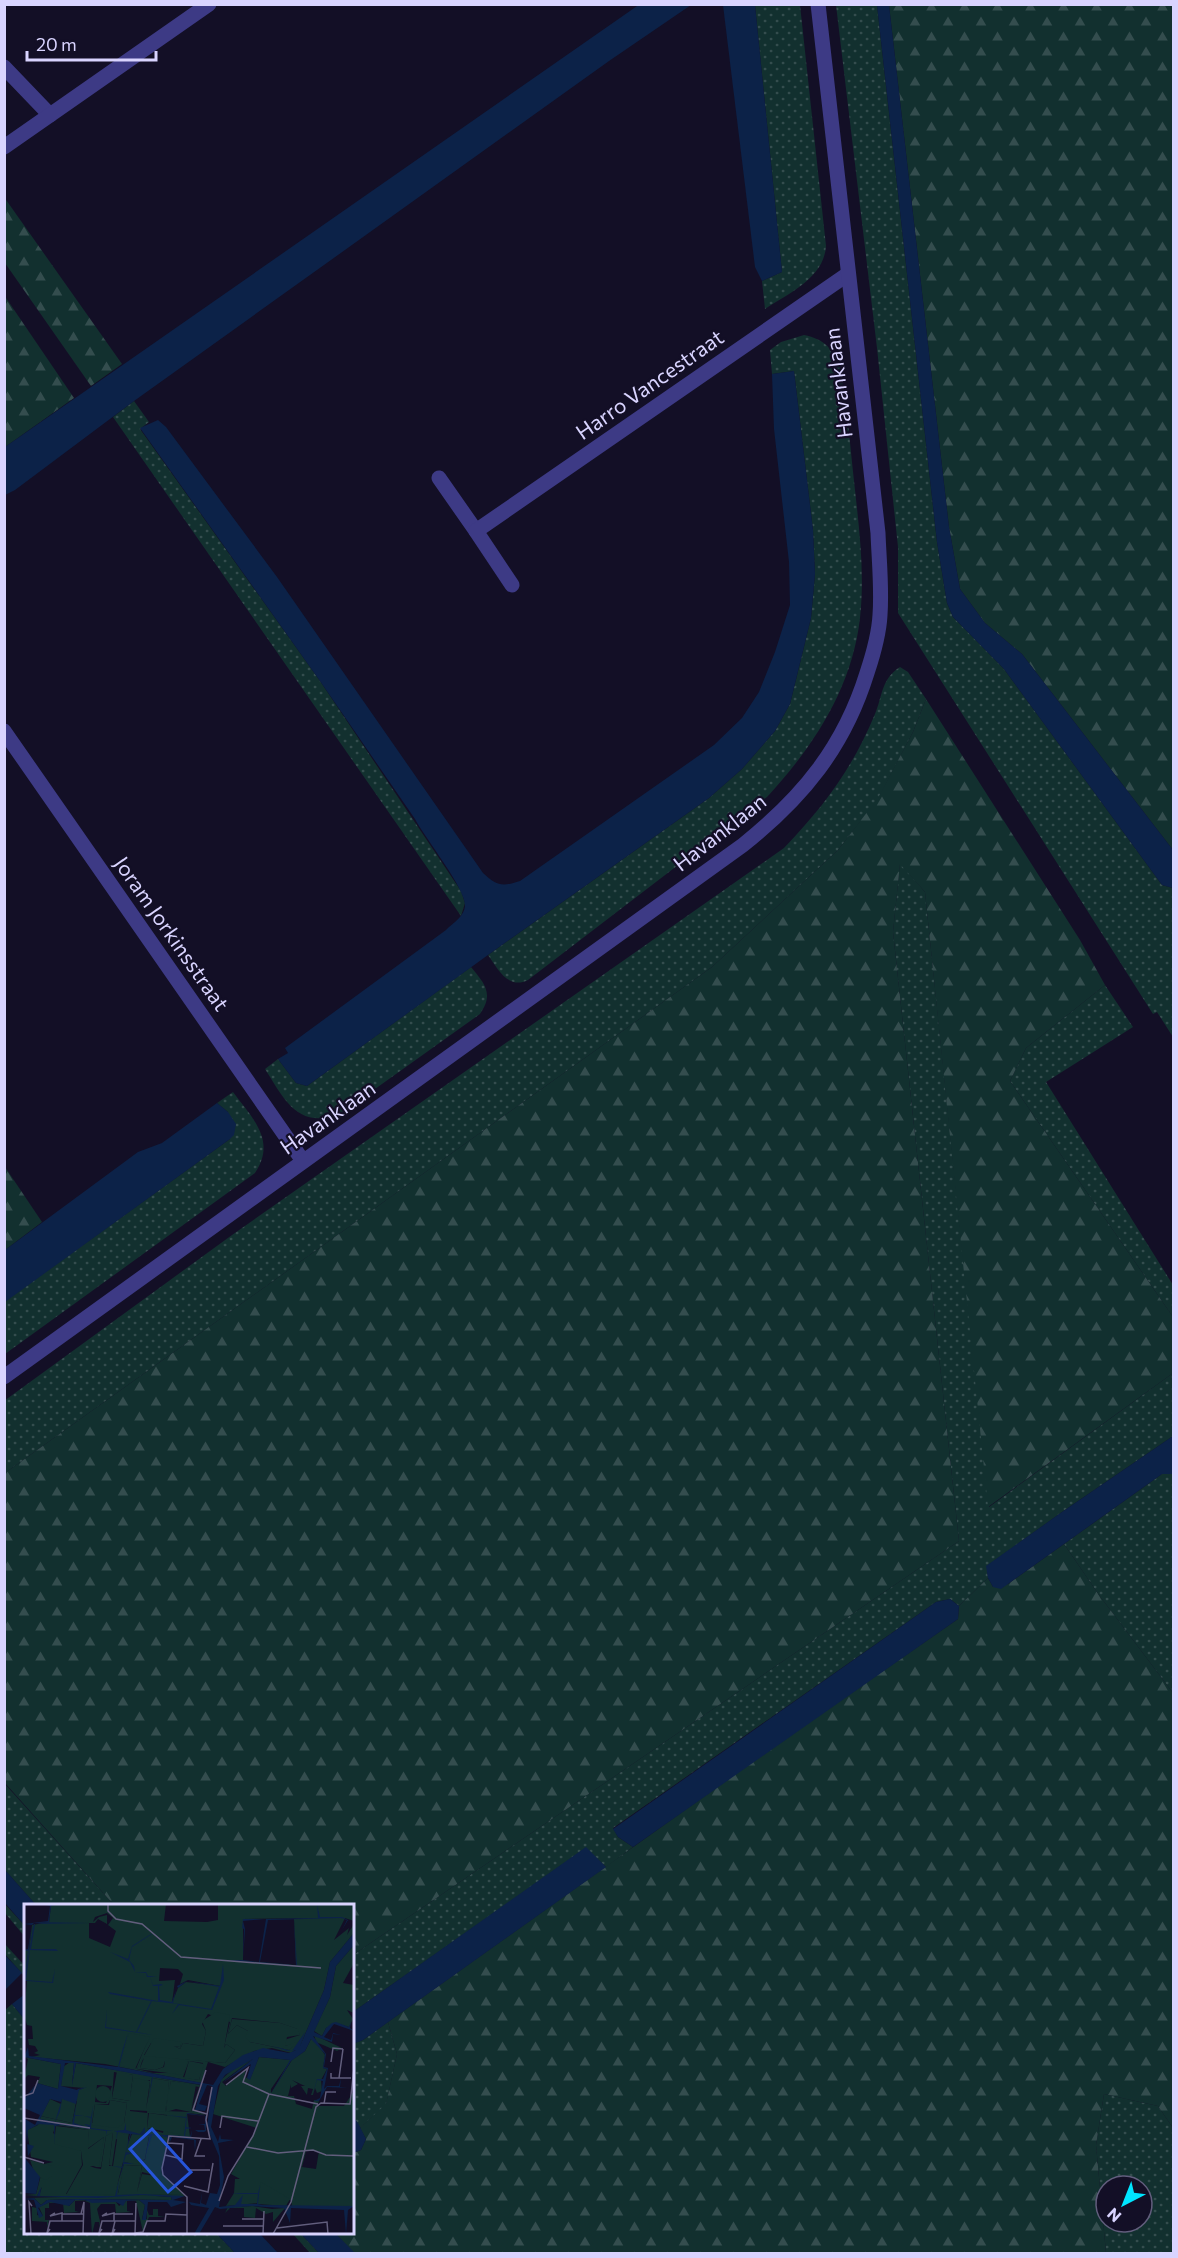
<svg xmlns="http://www.w3.org/2000/svg" width="1178" height="2258" font-family="Commissioner,sans-serif">
	<defs>
		<pattern id="grass-dots" width="8" height="8" patternUnits="userSpaceOnUse" patternTransform="scale(1.5)"><rect width="8" height="8" fill="#12302f"/><path d="M2 2h.1M6 6h.1" fill="none" stroke="#344d4e" stroke-width="1.8" stroke-linecap="round"/></pattern>
		<pattern id="forest-firs" width="22" height="20" patternUnits="userSpaceOnUse" patternTransform="scale(1.5)"><rect width="22" height="20" fill="#12302f"/><path d="M5 1l3.5 6h-7zM16 11l3.5 6h-7z" fill="#344d4e"/></pattern>
	</defs>
	<rect width="100%" height="100%" fill="#130f26"/>
	<!-- grass -->
	<g fill="url(#grass-dots)" fill-rule="evenodd">
		<path d="M 755,5 L 800,5 L 826,246 C 824,278 789,293 765,309 L 762,281 L 782,272 Z"/>
		<path d="M 836,5 L 877,5 L 937,542 L 947,603 L 953,617 L 1004,669 L 1162,885 L 1173,888 L 1173,1037 L 1157,1012 L 1153,1014 L 898,613 L 898,547 L 877,348 Z"/>
		<path d="M 804,335 C 824,339 834,349 840,368 C 847,405 850,444 854,481 C 859,527 865,572 860,618 C 852,688 814,746 767,797 L 528,980 C 508,990 498,969 488,955 L 709,798 L 742,769 L 775,731 L 790,704 L 811,618 L 815,574 L 813,530 L 794,371 L 772,374 L 770,350 L 781,342 Z"/>
		<path d="M 134,401 L 149,422 L 140,429 L 320,681 L 461,891 L 465,903 L 461,916 L 113,417 Z"/>
		<path d="M 900,667 L 908,672 L 926,699 L 913,732 L 878,799 L 838,850 L 712,967 L 5,1473 L 4,1401 L 232,1235 L 784,848 C 825,805 852,769 875,714 C 883,695 881,679 900,667 Z"/>
		<path d="M 900,863 L 925,892 L 989,1507 L 1173,1373 L 1173,1436 L 1062,1512 L 987,1566 L 988,1578 L 959,1606 L 950,1599 L 936,1602 L 613,1828 L 618,1837 L 633,1847 L 606,1867 L 586,1848 L 353,2012 L 353,1955 L 959,1541 L 893,932 Z"/>
		<path d="M 471,967 C 485,984 494,994 480,1014 L 340,1114 C 298,1130 284,1099 265,1069 L 278,1059 L 296,1083 L 307,1086 Z"/>
		<path d="M 1105,985 L 1133,1027 L 1046,1082 L 1173,1285 L 1173,1317 L 1010,1081 L 1026,1048 Z"/>
		<path d="M 233,1092 C 252,1118 277,1140 255,1173 L 5,1354 L 4,1302 L 230,1139 L 228,1112 L 217,1103 Z"/>
		<path d="M 1162,1474 L 1173,1474 L 1173,1693 L 1099,1595 L 1064,1544 Z"/>
		<path d="M 4,1783 L 114,1905 L 36,1905 L 5,1870 Z"/>
		<path d="M 4,1903 L 25,1926 L 25,1937 L 5,1913 Z"/>
		<path d="M 4,1943 L 25,1966 L 25,1977 L 5,1954 Z"/>
		<path d="M 12,2004 L 25,2020 L 26,2232 L 216,2233 L 235,2253 L 6,2253 L 4,2251 L 4,2011 Z"/>
		<path d="M 388,2022 L 397,2054 L 386,2105 L 360,2128 L 353,2116 L 352,2044 L 363,2040 Z"/>
		<path d="M 1104,2094 L 1158,2106 L 1173,2128 L 1173,2253 L 1106,2253 L 1096,2145 ZM 1106,2186 L 1142,2186 L 1142,2222 L 1106,2222 Z"/>
		<path d="M 292,2233 L 300,2233 L 319,2253 L 310,2253 Z"/>
	</g>
	<!-- forest -->
	<g fill="url(#forest-firs)">
		<path d="M 889,5 L 1173,5 L 1173,850 L 1022,654 L 985,623 L 960,589 L 949,527 Z"/>
		<path d="M 4,197 L 122,364 L 91,386 L 5,263 Z"/>
		<path d="M 4,295 L 74,398 L 5,447 L 4,447 Z"/>
		<path d="M 926,699 L 1080,940 L 1105,985 L 1026,1048 L 1010,1081 L 1173,1317 L 1173,1373 L 988,1507 L 925,892 L 900,864 L 893,932 L 959,1541 L 353,1955 L 352,1906 L 114,1905 L 5,1783 L 5,1473 L 712,967 L 838,850 L 878,798 L 913,732 Z"/>
		<path d="M 5,1167 L 42,1222 L 5,1250 L 4,1250 Z"/>
		<path d="M 1064,1544 L 1099,1595 L 1173,1693 L 1173,2128 L 1158,2106 L 1104,2094 L 1096,2145 L 1106,2253 L 355,2254 L 335,2233 L 352,2232 L 353,2153 L 361,2150 L 366,2139 L 360,2128 L 386,2104 L 397,2054 L 388,2022 L 772,1748 L 958,1619 L 959,1606 L 988,1578 L 993,1587 L 1008,1584 Z"/>
	</g>
	<!-- water -->
	<g fill="#0c2248">
		<path d="M 640,4 L 691,5 L 609,61 L 134,401 L 15,490 L 5,495 L 5,447 Z"/>
		<path d="M 723,5 L 755,5 L 782,272 L 762,281 L 755,267 Z"/>
		<path d="M 877,5 L 889,5 L 949,527 L 960,589 L 985,623 L 1022,654 L 1173,850 L 1173,888 L 1162,885 L 1004,669 L 953,617 L 947,603 L 937,542 Z"/>
		<path d="M 794,371 L 813,530 L 815,574 L 811,618 L 790,704 L 775,731 L 742,769 L 709,798 L 488,955 L 307,1086 L 296,1083 L 278,1059 L 288,1053 L 285,1048 L 446,930 C 453,923 465,916 465,905 C 465,888 425,838 415,819 L 320,681 L 140,428 L 158,420 L 166,427 L 277,577 L 483,873 C 497,886 502,887 520,881 L 714,745 L 742,718 L 759,692 L 775,652 L 790,605 L 789,562 L 774,429 L 772,374 Z"/>
		<path d="M 217,1103 L 228,1112 L 236,1124 L 234,1135 L 230,1139 L 5,1302 L 5,1250 L 138,1152 L 162,1143 Z"/>
		<path d="M 1173,1436 L 1173,1474 L 1162,1474 L 1001,1589 L 993,1587 L 988,1578 L 986,1566 L 1062,1512 Z"/>
		<path d="M 950,1599 L 959,1606 L 958,1619 L 633,1847 L 618,1837 L 613,1829 L 936,1602 Z"/>
		<path d="M 586,1847 L 606,1867 L 363,2040 L 353,2044 L 353,2012 Z"/>
		<path d="M 5,1870 L 36,1905 L 26,1906 L 25,1926 L 5,1903 Z"/>
		<path d="M 4,1954 L 22,1973 L 5,1990 L 4,1990 Z"/>
		<path d="M 25,1994 L 25,2020 L 12,2004 Z"/>
		<path d="M 352,2116 L 358,2123 L 366,2139 L 361,2150 L 353,2153 Z"/>
		<path d="M 216,2233 L 259,2233 L 278,2253 L 235,2253 Z"/>
		<path d="M 300,2233 L 335,2233 L 355,2253 L 319,2253 Z"/>
	</g>
	<g fill="none" stroke-linecap="round" stroke-linejoin="round">
		<!-- minor -->
		<g stroke="#3d3a85" stroke-width="15">
			<path d="M 4,67 L 50,115"/>
			<path d="M 4,147 L 209,4"/>
			<path d="M 439,478 L 476,531"/>
			<path d="M 512,585 L 476,531 L 848,274"/>
			<path d="M 4,731 L 303,1161"/>
			<path d="M 4,1377 C 250,1199 498,1024 743,845 C 803,797 844,747 867,673 C 873,655 879,634 880,615 C 882,588 879,560 878,533 L 818,4"/>
		</g>
	</g>
	<g text-anchor="middle" stroke-width="4.5" stroke-linejoin="round" paint-order="stroke">
		<!-- street labels -->
		<g font-size="21" fill="#d9d4ff" stroke="#130f26">
			<text transform="translate(839 383) rotate(-97)" y="7">Havanklaan</text>
			<text transform="translate(650 385) rotate(-35)" y="7">Harro Vancestraat</text>
			<text transform="translate(720 833) rotate(-38)" y="7">Havanklaan</text>
			<text transform="translate(171 934) rotate(55)" y="7">Joram Jorkinsstraat</text>
			<text transform="translate(328 1118) rotate(-35)" y="7">Havanklaan</text>
		</g>
	</g>
	<!-- overview -->
	<g transform="translate(24 1904)">
		<rect width="330" height="330" fill="#130f26"/>
		<path d="M 20,0 L 142,0 L 140,17 L 183,18 L 194,16 L 194,0 L 330,0 L 330,17 L 321,14 L 310,36 L 325,24 L 323,31 L 330,20 L 330,29 L 306,58 L 300,86 L 276,142 L 267,149 L 248,144 L 230,147 L 201,163 L 184,158 L 177,179 L 81,160 L 8,153 L 16,151 L 10,149 L 14,147 L 11,142 L 5,141 L 4,135 L 9,135 L 8,122 L 3,121 L 0,111 L 3,77 L 0,77 L 0,46 L 5,46 L 8,21 L 25,18 L 27,2 ZM 83,9 L 89,14 L 84,21 L 92,27 L 86,43 L 65,34 L 65,19 L 71,19 L 74,15 L 83,20 L 83,11 L 75,13 L 69,18 L 71,13 ZM 293,14 L 270,15 L 272,61 L 219,57 L 219,15 ZM 136,64 L 154,65 L 159,70 L 156,80 L 164,76 L 196,82 L 162,78 L 154,84 L 148,99 L 151,76 L 135,77 ZM 184,110 L 206,118 L 200,143 L 202,140 L 211,146 L 201,159 L 120,151 L 127,139 L 157,139 L 156,143 L 150,142 L 156,145 L 159,139 L 179,142 L 182,127 L 178,120 ZM 208,114 L 256,119 L 273,125 L 276,131 L 260,136 L 261,142 L 270,140 L 265,146 L 226,138 L 224,127 L 213,121 L 204,130 ZM 124,138 L 123,138 L 112,165 L 102,143 ZM 120,154 L 116,164 L 131,166 L 139,163 L 141,157 L 164,157 L 149,169 L 129,169 L 113,165 ZM 165,157 L 179,159 L 175,176 L 159,173 ZM 330,41 L 330,59 L 319,79 L 330,81 L 330,109 L 323,106 L 329,115 L 325,123 L 312,119 L 302,124 L 298,132 L 290,127 L 306,93 L 312,62 ZM 290,131 L 318,144 L 313,147 L 292,138 L 301,151 L 299,164 L 303,165 L 297,176 L 298,187 L 293,189 L 291,184 L 289,191 L 287,191 L 289,185 L 284,184 L 283,191 L 277,182 L 281,182 L 268,176 L 274,180 L 267,184 L 267,180 L 264,192 L 270,192 L 272,200 L 288,205 L 290,196 L 295,197 L 293,202 L 320,202 L 330,187 L 330,302 L 268,302 L 267,296 L 202,302 L 210,289 L 211,275 L 216,275 L 207,270 L 233,224 L 189,210 L 197,176 L 209,165 L 229,155 L 198,178 L 202,182 L 222,165 L 220,173 L 226,175 L 235,153 L 267,156 L 247,185 L 247,189 L 268,156 L 281,147 L 287,135 L 292,137 ZM 282,247 L 295,247 L 292,265 L 278,263 ZM 0,153 L 37,160 L 34,185 L 13,179 L 16,173 L 4,171 L 0,175 L 4,155 ZM 46,158 L 50,159 L 48,181 L 52,159 L 176,181 L 169,205 L 182,211 L 163,209 L 166,233 L 139,231 L 144,232 L 137,268 L 161,292 L 15,292 L 18,283 L 13,292 L 0,291 L 12,290 L 20,260 L 29,258 L 7,253 L 3,226 L 14,221 L 17,212 L 48,219 L 53,197 L 46,195 L 46,189 L 60,184 L 37,182 L 39,163 ZM 90,168 L 109,171 L 106,193 L 109,182 L 126,176 L 123,209 L 106,207 L 106,197 L 88,194 ZM 128,174 L 145,177 L 141,208 L 124,196 ZM 147,177 L 175,183 L 167,208 L 142,207 ZM 73,181 L 88,182 L 82,199 L 71,198 ZM 86,196 L 103,199 L 100,219 L 68,219 L 71,200 L 84,200 ZM 124,209 L 143,211 L 139,229 L 123,224 ZM 32,221 L 65,226 L 63,245 L 80,233 L 72,262 L 67,261 L 72,263 L 77,263 L 82,232 L 89,229 L 85,261 L 88,262 L 92,235 L 103,239 L 105,229 L 125,233 L 121,256 L 100,260 L 90,290 L 42,290 L 58,261 L 57,247 L 29,229 ZM 101,261 L 118,262 L 113,288 L 118,268 L 130,271 L 158,291 L 94,289 ZM 51,296 L 92,298 L 95,302 L 102,297 L 115,296 L 121,301 L 118,315 L 123,315 L 122,303 L 125,311 L 129,311 L 129,305 L 134,305 L 134,312 L 141,313 L 125,313 L 119,328 L 112,297 L 103,297 L 103,307 L 107,308 L 92,309 L 91,300 L 77,300 L 73,305 L 76,317 L 75,324 L 75,318 L 71,318 L 68,330 L 66,299 L 61,297 L 51,297 L 51,307 L 55,308 L 40,309 L 39,299 L 25,299 L 25,304 L 21,304 L 21,316 L 25,316 L 23,324 L 23,318 L 8,317 L 8,303 L 13,304 L 13,311 L 19,312 L 15,303 L 26,298 L 40,298 L 45,302 ZM 204,303 L 229,302 L 248,305 L 261,304 L 249,318 L 249,308 L 242,310 L 232,304 L 231,314 L 220,313 L 220,304 L 206,304 L 201,309 Z" fill="#12302f" fill-rule="evenodd"/>
		<path d="M 192,108 L 206,111 L 200,144 L 202,140 L 211,146 L 201,159 L 120,152 L 130,134 L 158,138 L 156,143 L 150,142 L 156,145 L 159,139 L 179,142 L 182,127 L 178,117 ZM 208,115 L 256,119 L 274,125 L 276,131 L 263,133 L 261,142 L 276,137 L 265,146 L 226,138 L 221,133 L 224,127 L 213,121 L 204,130 ZM 105,129 L 126,133 L 111,165 L 96,162 ZM 119,153 L 116,164 L 131,166 L 140,163 L 141,157 L 164,157 L 159,171 L 113,165 ZM 165,157 L 180,160 L 175,176 L 160,174 ZM 93,167 L 109,171 L 106,193 L 110,174 L 126,177 L 122,205 L 128,174 L 145,177 L 144,190 L 147,177 L 172,181 L 167,208 L 152,205 L 142,208 L 144,190 L 141,208 L 106,206 L 106,197 L 88,194 ZM71 190a8 8 0 1 1 16 0a8 8 0 1 1-16 0ZM 44,194 L 52,198 L 48,219 L 17,212 L 26,195 L 37,200 L 38,195 ZM 86,196 L 103,199 L 100,219 L 93,224 L 68,221 L 71,200 L 85,201 ZM 125,209 L 161,214 L 159,231 L 123,224 ZM 32,222 L 65,226 L 64,245 L 80,233 L 75,262 L 66,262 L 71,264 L 77,265 L 82,232 L 89,228 L 85,262 L 89,262 L 94,229 L 104,231 L 104,240 L 108,230 L 125,231 L 121,255 L 111,260 L 99,258 L 91,290 L 42,291 L 59,261 L 57,247 L 30,240 ZM 128,233 L 143,234 L 137,270 L 121,262 ZM 100,261 L 118,262 L 113,288 L 118,270 L 138,273 L 159,291 L 94,290 Z" fill="#12302f"/>
		<path d="M 6,256 L 28,262 L 28,272 L 22,276 L 11,271 ZM 237,278 L 266,295 L 262,302 L 233,300 ZM 118,291 L 147,293 L 148,296 L 52,295 L 23,296 L 17,301 L 10,294 L 0,294 Z" fill="#12302f"/>
		<path d="M 18,0 L 36,0 L 27,2 L 25,18 L 66,18 L 10,19 L 8,21 L 2,68 L 9,23 L 10,20 L 20,19 L 67,19 L 11,20 L 7,45 L 32,45 L 34,47 L 6,46 L 2,76 L 28,78 L 31,65 L 29,79 L 3,77 L 2,77 L 1,74 L 0,76 L 4,47 L 0,46 L 4,45 L 8,21 L 0,20 L 24,17 L 26,2 ZM 293,0 L 296,13 L 318,13 L 330,19 L 324,16 L 318,26 L 323,16 L 317,14 L 244,16 L 236,58 L 272,61 L 270,16 L 273,61 L 198,56 L 219,56 L 220,25 L 218,24 L 219,15 L 241,15 L 219,17 L 221,25 L 219,56 L 235,58 L 242,15 L 294,14 ZM 330,29 L 330,41 L 312,62 L 306,93 L 290,128 L 298,132 L 302,124 L 308,119 L 312,118 L 325,123 L 327,117 L 326,124 L 330,127 L 310,120 L 300,133 L 307,136 L 309,129 L 317,131 L 309,130 L 308,138 L 289,132 L 302,150 L 300,163 L 304,164 L 300,185 L 303,182 L 315,182 L 317,174 L 316,183 L 324,184 L 303,183 L 295,197 L 290,197 L 296,194 L 299,177 L 293,176 L 289,190 L 291,182 L 282,182 L 291,182 L 293,175 L 299,175 L 303,165 L 299,164 L 301,150 L 287,135 L 281,147 L 267,157 L 247,190 L 266,156 L 235,153 L 226,176 L 223,174 L 227,160 L 198,179 L 229,155 L 201,171 L 194,182 L 187,223 L 194,238 L 196,230 L 197,235 L 210,236 L 194,239 L 200,273 L 195,303 L 211,301 L 219,291 L 217,300 L 233,300 L 234,290 L 218,290 L 207,289 L 234,289 L 236,281 L 234,300 L 238,301 L 330,302 L 324,306 L 322,330 L 320,306 L 267,304 L 266,319 L 260,304 L 227,302 L 196,305 L 191,303 L 175,330 L 170,330 L 185,304 L 167,301 L 165,298 L 176,300 L 178,288 L 177,299 L 182,301 L 186,289 L 193,290 L 196,281 L 195,252 L 183,224 L 188,182 L 183,181 L 175,200 L 183,202 L 181,207 L 171,206 L 178,181 L 129,173 L 125,195 L 128,173 L 52,159 L 48,183 L 50,159 L 41,159 L 37,182 L 53,186 L 54,185 L 63,183 L 55,186 L 52,200 L 38,195 L 36,207 L 31,218 L 37,198 L 26,195 L 16,215 L 48,221 L 52,201 L 51,211 L 60,212 L 51,212 L 50,219 L 66,224 L 60,220 L 66,221 L 67,214 L 60,212 L 67,213 L 69,202 L 67,224 L 89,227 L 83,227 L 82,231 L 82,227 L 14,218 L 37,221 L 31,222 L 30,241 L 30,221 L 15,220 L 4,226 L 3,240 L 10,242 L 4,252 L 1,215 L 11,221 L 16,211 L 0,204 L 1,194 L 13,179 L 34,185 L 37,160 L 0,153 L 4,143 L 0,111 L 5,152 L 94,163 L 99,144 L 76,140 L 99,144 L 104,129 L 95,163 L 189,181 L 199,165 L 219,151 L 239,144 L 265,149 L 272,146 L 267,147 L 263,147 L 248,142 L 223,147 L 248,142 L 268,147 L 281,128 L 276,142 L 300,86 L 306,58 ZM 127,30 L 128,30 L 108,43 L 105,56 L 110,62 L 111,68 L 122,68 L 124,72 L 133,72 L 126,73 L 129,81 L 137,80 L 139,81 L 135,82 L 136,96 L 148,98 L 152,86 L 149,99 L 187,105 L 195,83 L 163,77 L 154,84 L 153,82 L 163,77 L 196,82 L 199,60 L 200,76 L 188,106 L 155,101 L 148,110 L 154,100 L 128,97 L 113,128 L 129,131 L 147,111 L 129,131 L 81,124 L 83,106 L 82,123 L 112,128 L 127,97 L 86,90 L 84,88 L 134,97 L 134,82 L 129,82 L 126,73 L 123,73 L 122,69 L 111,68 L 106,58 L 86,48 L 104,55 L 108,42 ZM 163,209 L 182,212 L 182,227 L 180,228 L 174,228 L 171,226 L 181,226 L 180,221 L 174,220 L 181,220 L 181,212 L 163,210 L 162,223 L 168,224 L 162,225 L 161,232 L 166,233 L 168,226 L 167,234 L 172,236 L 171,247 L 170,236 L 148,233 L 146,238 L 143,233 L 128,231 L 121,253 L 126,232 L 107,230 L 102,248 L 109,249 L 102,251 L 100,258 L 110,260 L 100,260 L 95,275 L 98,264 L 88,262 L 98,263 L 106,230 L 94,228 L 92,236 L 93,228 L 90,227 L 100,226 L 102,219 L 102,226 L 116,230 L 121,223 L 121,230 L 160,232 L 162,214 L 142,211 L 162,213 ZM 0,253 L 16,273 L 12,290 L 0,289 ZM 95,276 L 93,291 L 117,290 L 161,292 L 149,296 L 162,298 L 147,303 L 143,298 L 124,298 L 122,316 L 118,316 L 121,301 L 115,296 L 102,297 L 99,302 L 92,298 L 68,299 L 61,296 L 51,296 L 45,302 L 26,298 L 14,304 L 19,312 L 15,314 L 10,296 L 0,295 L 10,294 L 17,301 L 23,296 L 52,295 L 148,296 L 147,293 L 118,291 L 74,294 L 0,292 L 13,292 L 17,283 L 16,292 L 91,292 Z" fill="#0c2248"/>
		<path fill="none" stroke="#625e7d" stroke-width="1.5" d="M 84,0 L 84,7 L 92,15 L 118,20 L 157,53 L 297,64M 307,158 L 309,144 L 319,145M 182,166 L 169,206 L 183,210M 307,169 L 307,174 L 327,174M 315,174 L 319,145M 202,181 L 224,164 L 219,178 L 245,190M 245,190 L 294,200M 0,192 L 9,189 L 14,176M 300,200 L 302,188 L 312,188M 0,214 L 66,224M 196,224 L 198,212 L 234,217M 177,235 L 171,252 L 181,252M 223,243 L 254,249 L 289,246 L 302,251 L 330,252M 141,251 L 158,255 L 159,240 L 144,239M 0,253 L 20,259M 164,266 L 186,266M 160,282 L 184,288 L 189,259M 195,297 L 204,272 L 229,232 L 245,190M 31,309 L 26,312 L 38,309 L 38,317M 83,309 L 78,312 L 90,309 L 90,317M 38,310 L 60,310M 57,310 L 60,298 L 59,330M 90,310 L 109,310M 218,315 L 240,315M 199,322 L 240,322M 253,324 L 303,318 L 304,330M 26,325 L 23,329 L 26,317 L 59,317M 78,325 L 75,329 L 78,317 L 111,317M 91,325 L 88,330 L 91,317M 111,329 L 119,328 L 123,317 L 141,317 L 142,310 L 163,311M 7,330 L 5,298 L 8,302M 111,330 L 112,299M 163,330 L 163,293 L 139,271 L 138,264 L 145,232 L 186,235 L 182,216 L 188,183M 239,330 L 240,307M 249,330 L 267,298 L 292,203 L 297,199 L 326,200 L 330,164"/>
		<path fill="#2655da" fill-opacity="0.15" stroke="#2655da" stroke-width="3" d="M 128,225 L 167,268 L 144,288 L 106,245 Z"/>
		<rect width="330" height="330" fill="none" stroke="#d9d4ff" stroke-width="3"/>
	</g>
	<!-- border -->
	<rect width="1178" height="2258" fill="none" stroke="#d9d4ff" stroke-width="12"/>
	<!-- north arrow -->
	<g transform="translate(1124 2204) rotate(222)"><circle r="28" fill="#130f26" stroke="#625e7d" stroke-width="1.5"/>
	<path d="M0-4.5L10 22L0 15L-10 22Z" fill="#00e5ff"/>
	<text y="-9" font-size="16" font-weight="bold" text-anchor="middle" fill="#d9d4ff">N</text>
	</g>
	<!-- scale -->
	<path d="M27 51v9h129v-9" fill="none" stroke="#d9d4ff" stroke-width="3"/>
	<text x="36" y="51" font-size="18" fill="#d9d4ff" stroke="#130f26" stroke-width="4.5" paint-order="stroke">20 m</text>
</svg>
